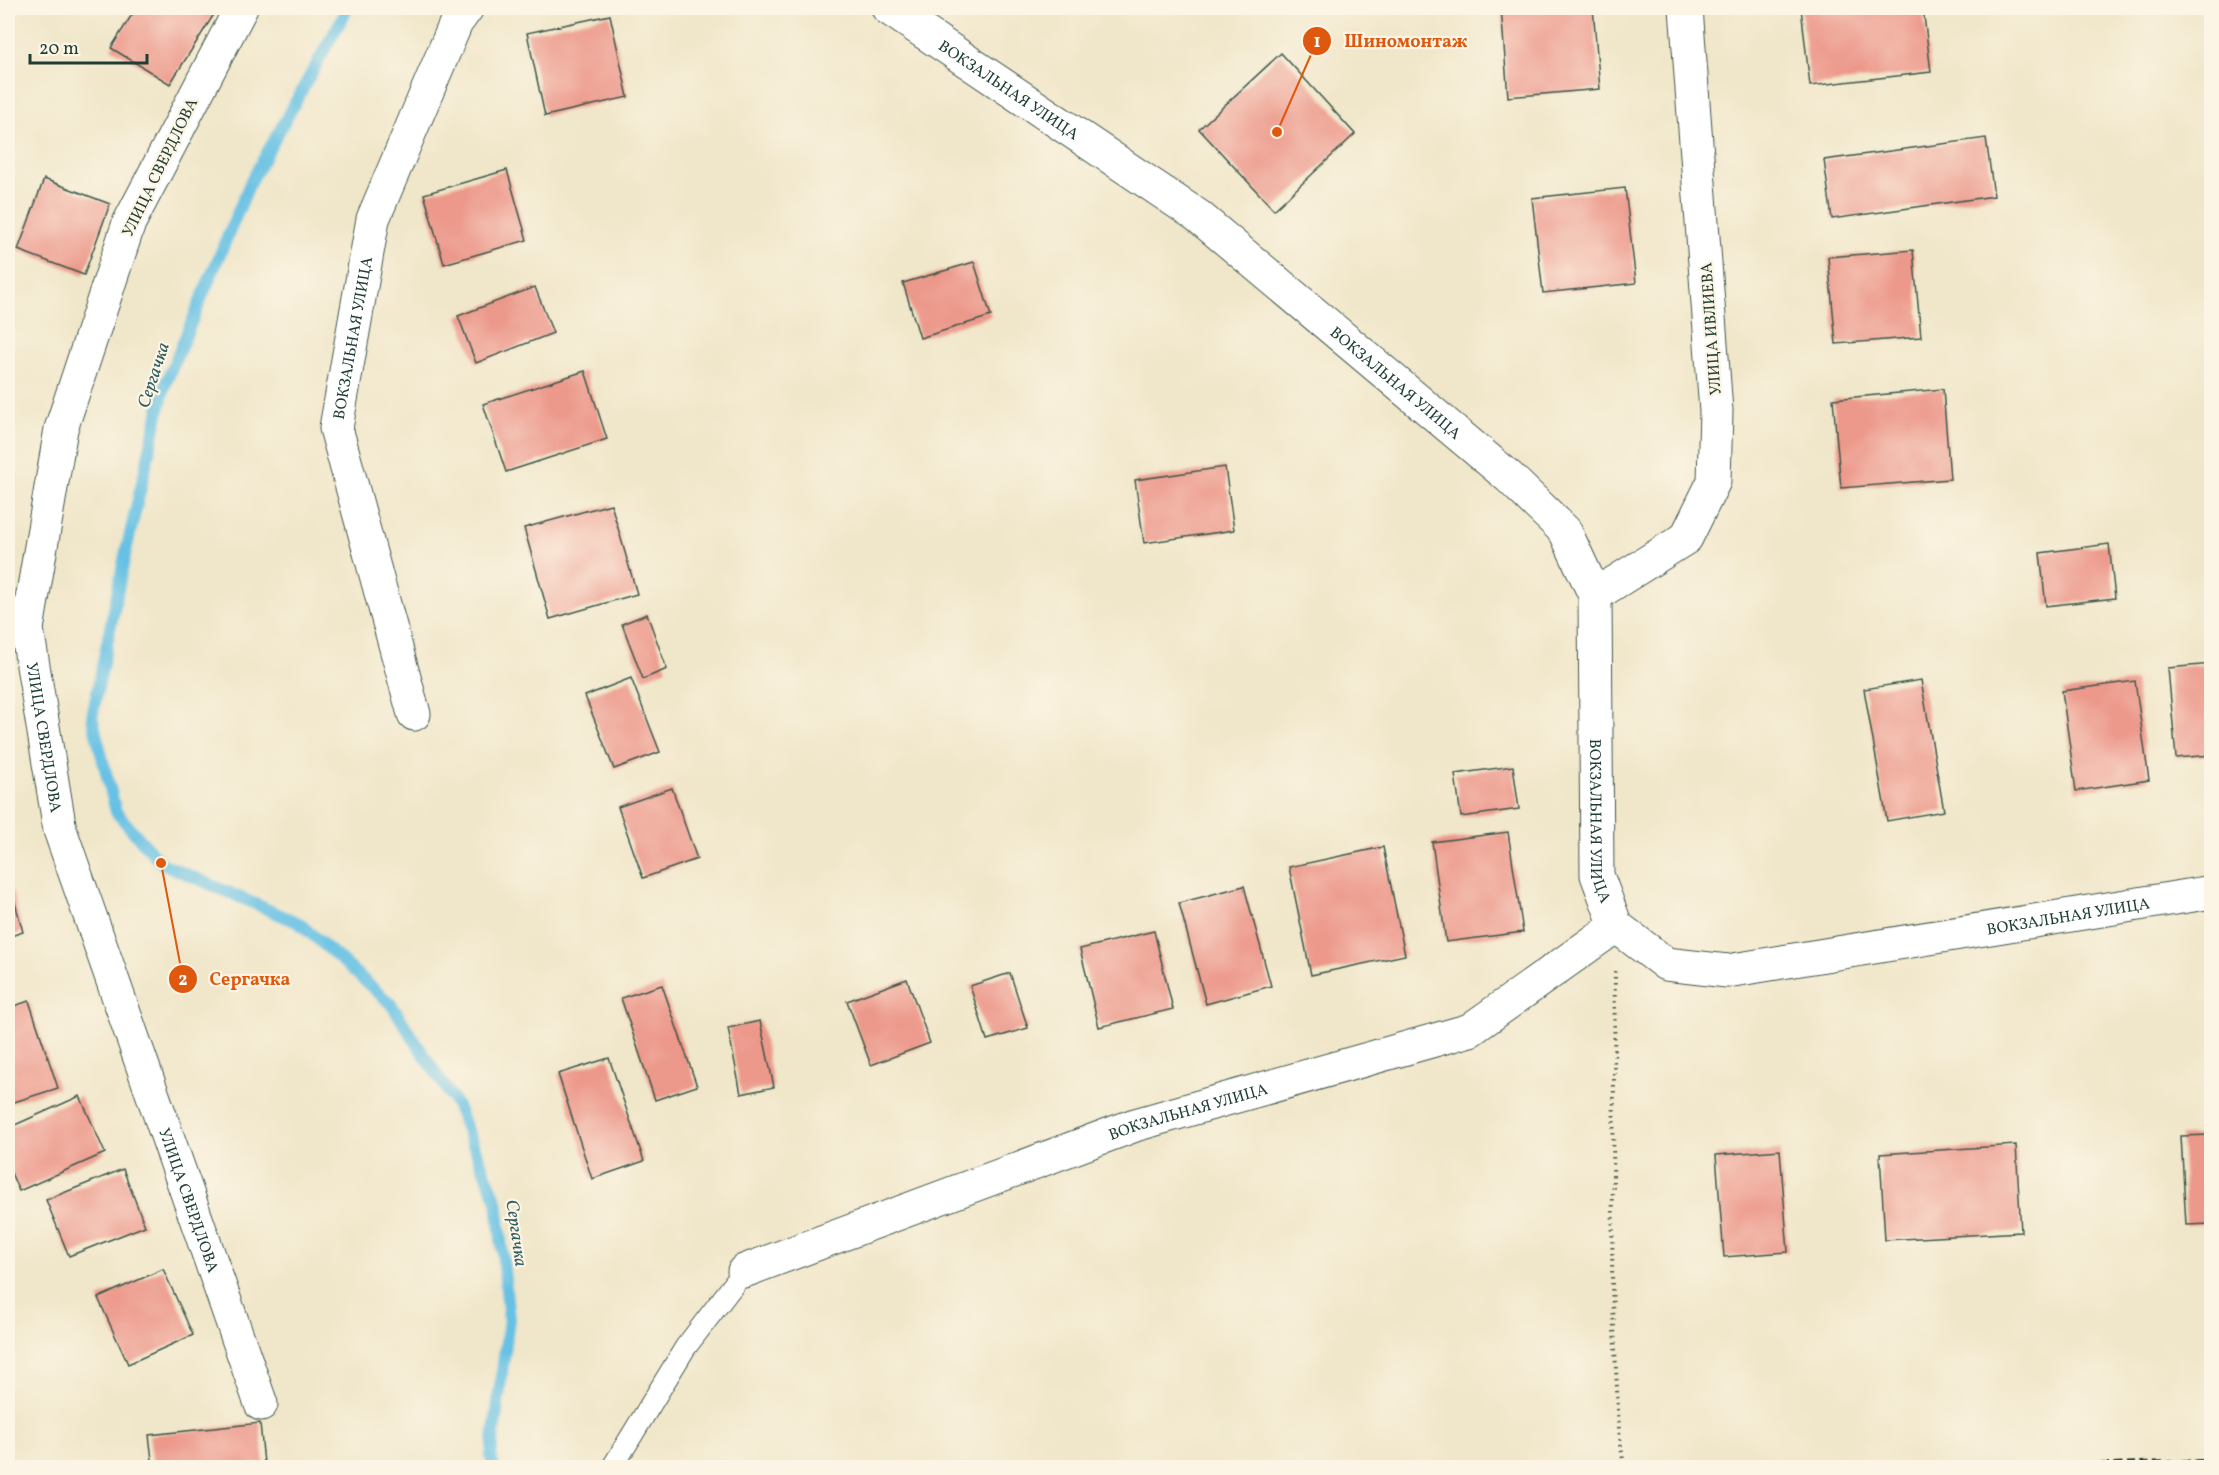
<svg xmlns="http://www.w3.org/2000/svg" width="2219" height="1475" font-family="Vollkorn,serif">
	<rect width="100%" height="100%" fill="#fcf5e5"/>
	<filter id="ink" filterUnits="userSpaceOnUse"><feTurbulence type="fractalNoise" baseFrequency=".0167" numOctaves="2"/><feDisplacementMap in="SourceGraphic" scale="12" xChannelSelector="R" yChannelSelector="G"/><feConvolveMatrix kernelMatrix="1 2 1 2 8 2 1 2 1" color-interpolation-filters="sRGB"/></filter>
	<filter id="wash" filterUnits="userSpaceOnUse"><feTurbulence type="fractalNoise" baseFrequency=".008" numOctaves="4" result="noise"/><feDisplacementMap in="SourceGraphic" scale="24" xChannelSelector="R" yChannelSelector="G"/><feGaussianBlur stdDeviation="1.35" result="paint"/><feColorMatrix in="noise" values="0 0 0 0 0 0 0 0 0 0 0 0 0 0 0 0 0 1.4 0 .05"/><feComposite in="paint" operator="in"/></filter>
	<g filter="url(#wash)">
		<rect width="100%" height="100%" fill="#f0e6c9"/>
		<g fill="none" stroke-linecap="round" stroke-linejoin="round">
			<!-- stream -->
			<path stroke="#66c1e4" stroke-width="12" d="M 348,8 L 250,183 L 165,385 L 125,555 L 92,717 L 116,812 L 161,863 L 299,923 L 391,1004 L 456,1104 L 497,1201 L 509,1319 L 491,1456 L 494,1468"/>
		</g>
		<g id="blocks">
			<!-- building -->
			<g fill="#ec988a">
				<path d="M 136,8 L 218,8 L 170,84 L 111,48 Z"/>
				<path d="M 1501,8 L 1593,8 L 1600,89 L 1508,97 Z"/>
				<path d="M 1801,8 L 1923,8 L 1931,72 L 1810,86 Z"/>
				<path d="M 610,15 L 628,97 L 545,116 L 527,33 Z"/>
				<path d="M 1281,53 L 1355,134 L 1274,210 L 1199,129 Z"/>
				<path d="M 1986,138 L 1994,196 L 1832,219 L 1824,160 Z"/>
				<path d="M 507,170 L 527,240 L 444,264 L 424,194 Z"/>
				<path d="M 44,179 L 110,204 L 84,275 L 18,250 Z"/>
				<path d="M 1625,188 L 1636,283 L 1543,293 L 1532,198 Z"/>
				<path d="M 1913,250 L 1921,337 L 1836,344 L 1828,257 Z"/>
				<path d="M 974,262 L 991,316 L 920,338 L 903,283 Z"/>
				<path d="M 535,287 L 553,333 L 476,363 L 458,316 Z"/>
				<path d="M 585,371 L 607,439 L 506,472 L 483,404 Z"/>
				<path d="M 1943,389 L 1950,479 L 1841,488 L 1833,399 Z"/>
				<path d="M 1225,467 L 1234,530 L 1144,543 L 1135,480 Z"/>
				<path d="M 611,504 L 637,594 L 550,619 L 524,528 Z"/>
				<path d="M 2109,544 L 2115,598 L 2046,606 L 2040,553 Z"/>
				<path d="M 647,614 L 667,669 L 643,679 L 622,624 Z"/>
				<path d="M 2212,664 L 2212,755 L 2176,758 L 2168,668 Z"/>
				<path d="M 631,678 L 660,752 L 614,769 L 585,696 Z"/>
				<path d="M 1921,680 L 1944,811 L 1887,821 L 1864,689 Z"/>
				<path d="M 2135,681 L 2149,780 L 2076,791 L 2062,691 Z"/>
				<path d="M 1513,766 L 1519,809 L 1461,817 L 1455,774 Z"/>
				<path d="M 672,788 L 697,859 L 643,878 L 618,807 Z"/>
				<path d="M 1508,832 L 1523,932 L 1446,942 L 1432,842 Z"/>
				<path d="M 1383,847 L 1405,955 L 1311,975 L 1289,867 Z"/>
				<path d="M 8,877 L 23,932 L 8,937 Z"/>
				<path d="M 1244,886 L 1271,986 L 1206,1004 L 1179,903 Z"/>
				<path d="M 1154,931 L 1173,1009 L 1099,1027 L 1080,949 Z"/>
				<path d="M 1010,973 L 1028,1028 L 987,1040 L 970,986 Z"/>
				<path d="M 907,979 L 930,1043 L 871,1065 L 847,1001 Z"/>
				<path d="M 662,985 L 697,1086 L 655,1100 L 621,998 Z"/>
				<path d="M 29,1001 L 58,1088 L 8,1104 L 8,1008 Z"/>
				<path d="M 760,1021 L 774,1087 L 741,1094 L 728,1028 Z"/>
				<path d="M 609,1058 L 644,1161 L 592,1179 L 558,1074 Z"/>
				<path d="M 80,1096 L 105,1153 L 19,1191 L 8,1166 L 8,1128 Z"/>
				<path d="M 2212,1135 L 2212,1224 L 2186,1225 L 2181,1136 Z"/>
				<path d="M 2016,1145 L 2021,1232 L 1885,1240 L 1880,1154 Z"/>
				<path d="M 1780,1150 L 1788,1252 L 1724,1257 L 1716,1155 Z"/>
				<path d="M 123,1169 L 145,1226 L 69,1256 L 46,1200 Z"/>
				<path d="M 163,1269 L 193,1335 L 128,1364 L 98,1298 Z"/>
				<path d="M 260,1423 L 264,1463 L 219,1468 L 153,1468 L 149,1435 Z"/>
			</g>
		</g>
	</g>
	<g filter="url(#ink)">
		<use href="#blocks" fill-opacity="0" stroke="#3e564a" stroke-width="1.5"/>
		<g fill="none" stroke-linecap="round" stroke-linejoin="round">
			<!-- service casing -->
			<g stroke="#3e564a" stroke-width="23">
				<path id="service" d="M 612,1468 L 685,1348 L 744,1271"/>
			</g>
			<!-- minor casing -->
			<g stroke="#3e564a" stroke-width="35">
				<g id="minor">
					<path id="s1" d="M 241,8 L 129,223 L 61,429 L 27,629 L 60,830 L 261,1404"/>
					<path d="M 1595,595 L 1686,538 L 1714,481 L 1716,411 L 1686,8"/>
					<path id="s2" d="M 414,714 L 336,428 L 373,219 L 456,23 L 467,8"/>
					<path id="s3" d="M 744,1271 L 1135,1125 L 1470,1030 L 1616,926"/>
				</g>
			</g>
			<!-- tertiary casing -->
			<g stroke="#3e564a" stroke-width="35">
				<g id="tertiary">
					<path id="s4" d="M 888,8 L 1198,216 L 1509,477 L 1565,531 L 1595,595 L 1597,875 L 1616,926 L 1666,964 L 1727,971 L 2212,892"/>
				</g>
			</g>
			<!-- path -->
			<path stroke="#3e564a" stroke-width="4" stroke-dasharray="1.5 4.5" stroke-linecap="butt" d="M 1615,971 L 1612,1286 L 1619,1430 L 1624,1468"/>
			<!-- service -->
			<use href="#service" stroke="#fff" stroke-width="21"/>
			<!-- minor -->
			<use href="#minor" stroke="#fff" stroke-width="33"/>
			<!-- tertiary -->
			<use href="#tertiary" stroke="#fff" stroke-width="33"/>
			<!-- rail -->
			<path stroke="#1f3d34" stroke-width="4.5" stroke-dasharray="9 4.5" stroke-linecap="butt" d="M 1992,1468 L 2212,1461"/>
		</g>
	</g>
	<g text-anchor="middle" stroke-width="4.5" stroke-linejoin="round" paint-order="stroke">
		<!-- street labels -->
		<g font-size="16" fill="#1f3d34" stroke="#fcf5e5">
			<text dy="6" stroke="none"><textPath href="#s4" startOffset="146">ВОКЗАЛЬНАЯ УЛИЦА</textPath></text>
			<text transform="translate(159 167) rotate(-64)" y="6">УЛИЦА СВЕРДЛОВА</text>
			<text transform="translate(1710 329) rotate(-94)" y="6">УЛИЦА ИВЛИЕВА</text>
			<text dy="6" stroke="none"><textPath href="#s2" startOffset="388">ВОКЗАЛЬНАЯ УЛИЦА</textPath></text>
			<text dy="6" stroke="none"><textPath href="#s4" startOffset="632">ВОКЗАЛЬНАЯ УЛИЦА</textPath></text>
			<text dy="6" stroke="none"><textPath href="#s1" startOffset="772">УЛИЦА СВЕРДЛОВА</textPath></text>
			<text dy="6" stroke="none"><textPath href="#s4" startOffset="1154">ВОКЗАЛЬНАЯ УЛИЦА</textPath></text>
			<text dy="6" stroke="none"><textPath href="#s4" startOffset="1732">ВОКЗАЛЬНАЯ УЛИЦА</textPath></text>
			<text dy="6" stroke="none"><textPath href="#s3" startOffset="472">ВОКЗАЛЬНАЯ УЛИЦА</textPath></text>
			<text dy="6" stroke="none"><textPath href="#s1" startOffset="1258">УЛИЦА СВЕРДЛОВА</textPath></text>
		</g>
		<!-- water labels -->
		<g font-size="18" font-style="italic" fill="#315e60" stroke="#fcf5e5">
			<text transform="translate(153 375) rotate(-72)" y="6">Сергачка</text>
			<text transform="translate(517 1233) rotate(82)" y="6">Сергачка</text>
		</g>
	</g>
	<!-- callouts -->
	<path fill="none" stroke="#de580e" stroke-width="2" d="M1277 132L1317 41M161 863L183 979"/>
	<g fill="#de580e" stroke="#fcf5e5" stroke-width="2">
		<circle cx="1277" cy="132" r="6"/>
		<circle cx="161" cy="863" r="6"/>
		<circle cx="1317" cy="41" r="15"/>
		<circle cx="183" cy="979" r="15"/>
	</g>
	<g font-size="18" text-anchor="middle" font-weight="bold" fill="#fff">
		<text x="1317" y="47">1</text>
		<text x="183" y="985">2</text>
	</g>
	<g font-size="18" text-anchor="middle" font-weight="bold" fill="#de580e" stroke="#fcf5e5" stroke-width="4.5" stroke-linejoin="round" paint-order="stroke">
		<text x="1406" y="47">Шиномонтаж</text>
		<text x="250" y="985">Сергачка</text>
	</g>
	<!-- margin -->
	<rect width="2219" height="1475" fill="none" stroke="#fcf5e5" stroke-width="30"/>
	<!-- scale -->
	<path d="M30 54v9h117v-9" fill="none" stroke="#1f3d34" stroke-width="3"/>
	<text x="39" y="54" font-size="18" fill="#1f3d34" stroke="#fcf5e5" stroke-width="4.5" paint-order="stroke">20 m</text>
</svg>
